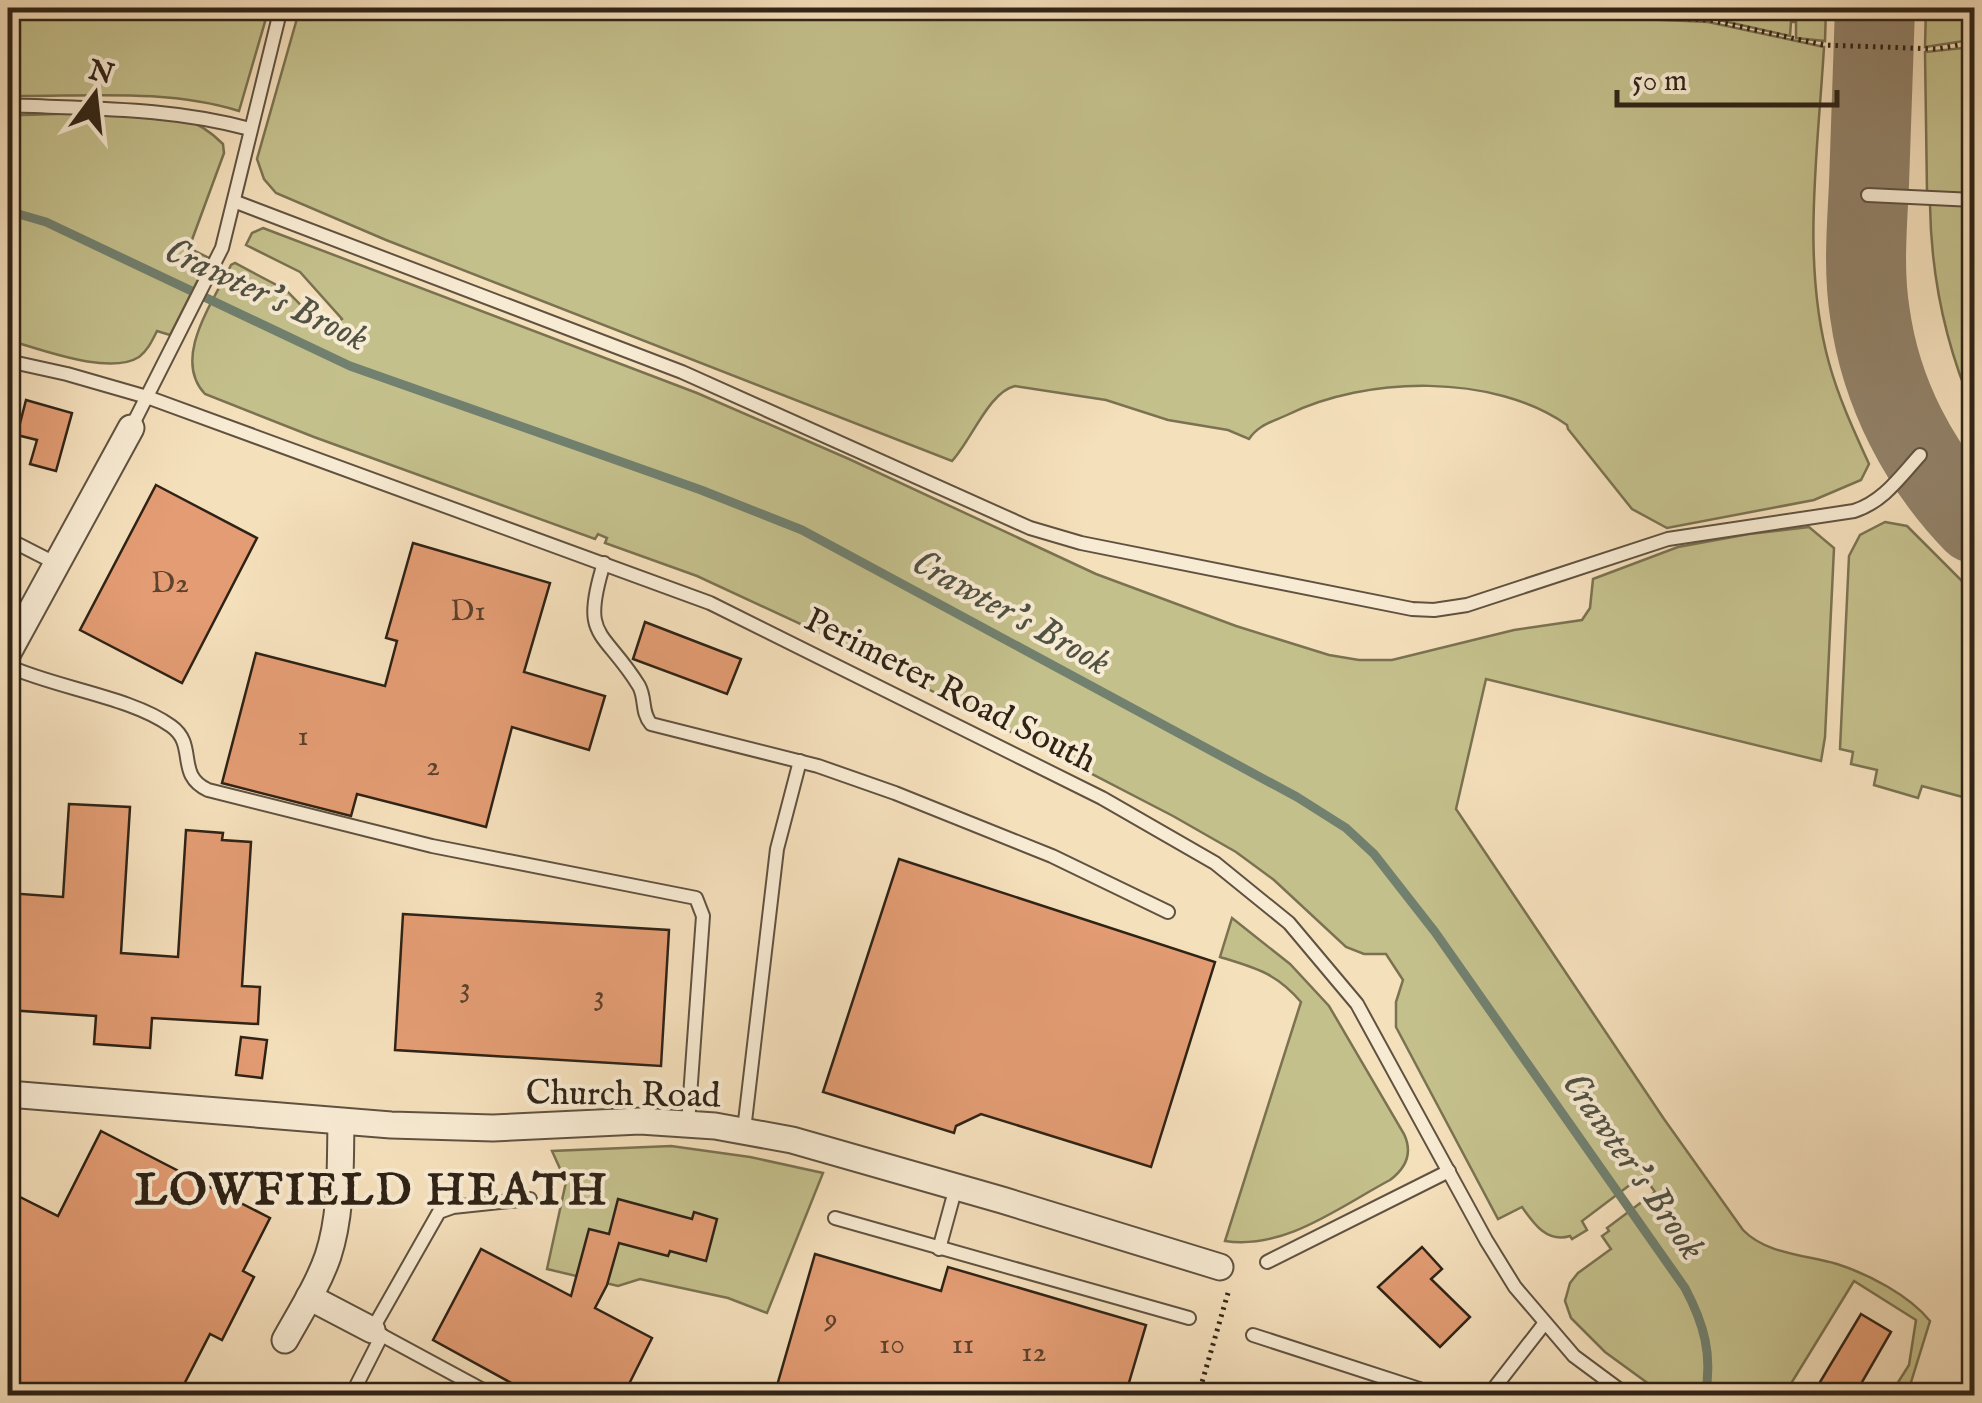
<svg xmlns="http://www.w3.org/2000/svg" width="1982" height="1403" font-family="'IM FELL English',serif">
	<rect width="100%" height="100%" fill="#f5e0bc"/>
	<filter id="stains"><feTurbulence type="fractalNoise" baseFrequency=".002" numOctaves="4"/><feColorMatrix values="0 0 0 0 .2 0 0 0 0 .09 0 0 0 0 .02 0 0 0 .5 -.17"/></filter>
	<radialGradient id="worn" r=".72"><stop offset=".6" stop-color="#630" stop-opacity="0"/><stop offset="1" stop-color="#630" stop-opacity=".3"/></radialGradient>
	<!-- green -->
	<g fill="#c4c08c" stroke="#7a7251" stroke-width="2.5">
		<path d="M 8,8 L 269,8 L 239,111 C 165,88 84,97 8,96 Z"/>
		<path d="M 300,8 L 1399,8 L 1708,22 L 1824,47 C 1818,151 1801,262 1829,363 C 1839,399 1854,431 1869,464 L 1861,480 L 1814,500 L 1667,528 L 1632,509 L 1568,429 L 1567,425 C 1493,373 1366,376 1287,415 C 1272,422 1258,425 1249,439 L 1228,430 L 1168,420 L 1106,400 L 1015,386 C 989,392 972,439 952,461 L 386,240 L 276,193 L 264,179 L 257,159 Z"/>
		<path d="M 1532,8 L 1826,8 L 1825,41 L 1796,38 L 1796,22 L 1791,22 L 1790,36 L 1706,17 Z"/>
		<path d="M 1926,8 L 1974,8 L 1974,33 L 1964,33 L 1964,41 L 1925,47 Z"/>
		<path d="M 1963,48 L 1974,50 L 1974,194 L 1927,192 L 1925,52 Z"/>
		<path d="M 8,115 C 64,115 127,108 183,119 C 198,123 212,133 223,144 L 224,153 L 189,248 L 209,258 L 170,335 L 157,331 C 152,341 148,350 139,357 C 109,376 41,349 8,340 Z"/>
		<path d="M 1930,204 L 1974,206 L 1974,411 C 1945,344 1931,277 1930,204 Z"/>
		<path d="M 263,228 L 697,393 L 849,459 L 1096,574 L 1236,626 L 1329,655 L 1359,660 L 1392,660 L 1514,630 L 1582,620 L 1590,608 L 1593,579 L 1678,547 L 1749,534 L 1809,527 L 1834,548 L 1825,737 L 1821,761 L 1486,679 L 1456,809 L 1664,1119 L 1743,1230 C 1766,1254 1806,1255 1837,1264 C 1868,1274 1909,1295 1930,1321 L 1907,1395 L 1890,1395 L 1909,1365 L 1916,1320 L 1854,1281 L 1784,1395 L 1664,1395 L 1605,1352 L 1571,1318 L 1565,1301 L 1570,1283 L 1578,1273 L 1611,1249 L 1602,1236 L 1609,1231 L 1607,1228 L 1655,1192 L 1643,1175 L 1582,1221 L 1587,1230 L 1572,1239 L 1570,1236 C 1547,1243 1534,1224 1522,1207 L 1498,1219 L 1396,1027 L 1396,1002 L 1403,980 L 1386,954 L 1364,954 L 1346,947 L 1274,880 L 1236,852 L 1173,816 L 818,632 L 697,576 L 605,543 L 607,538 L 598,534 L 595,539 L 314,437 L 205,394 C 171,358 214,301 231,265 L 235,263 L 286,290 L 327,332 L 342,319 L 300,272 L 246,245 L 252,233 Z"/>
		<path d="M 1885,522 L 1907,526 L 1974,593 L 1974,800 L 1922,786 L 1918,798 L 1874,785 L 1877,770 L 1851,764 L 1853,752 L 1840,749 L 1849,556 L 1860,535 Z"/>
		<path d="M 1232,918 L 1290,964 L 1329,1006 L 1404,1134 C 1413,1153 1406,1168 1390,1180 C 1339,1207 1285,1250 1225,1241 L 1301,1002 C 1276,973 1256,968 1220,957 Z"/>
		<path d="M 671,1146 L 750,1157 L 823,1173 L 767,1313 L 728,1298 L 640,1279 L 618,1286 L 547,1269 L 566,1182 L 552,1151 Z"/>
	</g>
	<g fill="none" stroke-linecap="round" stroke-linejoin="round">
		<!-- stream -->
		<path stroke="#71806f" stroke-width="9" d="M 8,211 L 46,222 L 350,366 L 701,490 L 802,530 L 1297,797 L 1346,828 L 1374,854 L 1435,932 L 1685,1288 C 1704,1324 1713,1355 1705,1396"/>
		<!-- taxiway -->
		<path stroke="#928269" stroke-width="80" d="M 1875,8 C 1873,66 1871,125 1869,184 C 1867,227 1863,271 1870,314 C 1881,393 1919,466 1974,523"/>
	</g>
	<!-- building -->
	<g fill="#e39c73" stroke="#2f2316" stroke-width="2.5">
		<path d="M 26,400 L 72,413 L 56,471 L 30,464 L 37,440 L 17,435 Z"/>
		<path d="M 156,485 L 257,538 L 182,683 L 80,630 Z"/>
		<path d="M 413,543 L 550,583 L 524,672 L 605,696 L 589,750 L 512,727 L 486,827 L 357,794 L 351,816 L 222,783 L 256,653 L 385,686 L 397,641 L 386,638 Z"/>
		<path d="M 645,622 L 741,659 L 727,694 L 633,659 Z"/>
		<path d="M 69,804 L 130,807 L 121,953 L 178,957 L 186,830 L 223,833 L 222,840 L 251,842 L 242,986 L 260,987 L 258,1024 L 152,1018 L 150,1048 L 94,1044 L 96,1016 L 8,1010 L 8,893 L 63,897 Z"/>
		<path d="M 899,859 L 1215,962 L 1151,1167 L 981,1114 L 956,1126 L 954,1133 L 823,1092 Z"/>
		<path d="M 403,914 L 669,930 L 661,1066 L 395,1050 Z"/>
		<path d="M 241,1037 L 267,1040 L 262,1078 L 236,1075 Z"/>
		<path d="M 101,1131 L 270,1218 L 243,1271 L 254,1277 L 222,1340 L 210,1334 L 178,1396 L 8,1396 L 8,1191 L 58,1216 Z"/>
		<path d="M 618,1199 L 692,1219 L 694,1212 L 717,1219 L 706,1261 L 670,1251 L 668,1256 L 619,1243 L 607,1285 L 595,1308 L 652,1338 L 623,1396 L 535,1396 L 433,1340 L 481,1249 L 571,1296 L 589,1229 L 609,1234 Z"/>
		<path d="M 1422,1247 L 1442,1269 L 1431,1279 L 1470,1317 L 1440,1347 L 1378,1287 Z"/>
		<path d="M 815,1254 L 941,1291 L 948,1267 L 1146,1325 L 1125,1396 L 774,1396 Z"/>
		<path d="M 1861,1314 L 1891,1332 L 1854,1396 L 1831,1396 L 1817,1387 Z"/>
	</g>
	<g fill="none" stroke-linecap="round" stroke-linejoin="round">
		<!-- service casing -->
		<g stroke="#605240" stroke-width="16">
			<g id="service">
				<path d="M 8,105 C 90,109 170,107 250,129"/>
				<path d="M 1868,195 L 1974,200"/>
				<path d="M 236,202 L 682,372 L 1030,528 L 1081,543 L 1412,609 L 1434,610 L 1467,605 L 1668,539 L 1854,511 C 1883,502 1900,477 1920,455"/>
				<path d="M 8,361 L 67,374 L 147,397 L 710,603 L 1102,798 L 1215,863 L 1289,923 L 1357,1004 L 1486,1240 L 1515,1287 L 1574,1356 L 1628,1396"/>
				<path d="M 131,428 L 222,248 L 281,8"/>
				<path d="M 8,539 L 55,563"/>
				<path d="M 604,563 C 580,640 603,628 639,686 C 646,699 641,712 651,724 L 818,766 L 895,793 L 1052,856 L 1168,912"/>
				<path d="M 8,666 C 56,688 131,697 171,726 C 198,745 175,775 208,790 L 432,846 L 696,898 L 703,916 L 688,1124"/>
				<path d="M 744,1130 L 777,849 L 800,761"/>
				<path d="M 835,1218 L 1189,1318"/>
				<path d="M 939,1249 L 956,1187"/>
				<path d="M 1267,1262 L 1449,1171"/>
				<path d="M 1253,1335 L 1441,1396"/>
				<path d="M 351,1396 L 382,1335"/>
				<path d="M 494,1396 L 372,1330 L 439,1212 L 453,1207 L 530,1199"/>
				<path d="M 1488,1396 L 1544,1324"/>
			</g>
		</g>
		<!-- minor casing -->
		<g stroke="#605240" stroke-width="29">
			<g id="minor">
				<path d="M 8,653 L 131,428"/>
				<path d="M 8,1094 L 391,1125 L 493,1128 L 640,1121 L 715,1126 L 792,1140 L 1002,1200 L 1220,1267"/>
				<path d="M 309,1297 L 372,1330"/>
				<path d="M 285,1340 C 300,1313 318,1285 328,1256 C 342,1213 340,1167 341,1123"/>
			</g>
		</g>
		<!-- path -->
		<g stroke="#2f2316" stroke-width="5" stroke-dasharray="2.5 5" stroke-linecap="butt">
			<path d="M 1486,8 L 1710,20 L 1824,45 L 1937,49 L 1974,42"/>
			<path d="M 1971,520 L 1974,516"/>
			<path d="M 1198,1396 L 1228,1293"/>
		</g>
		<!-- service -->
		<use href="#service" stroke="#f8ebd3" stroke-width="12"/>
		<!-- minor -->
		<use href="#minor" stroke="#f8ebd3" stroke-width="25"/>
	</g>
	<g text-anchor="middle" stroke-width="8" stroke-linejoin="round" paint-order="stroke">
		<!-- number labels -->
		<g font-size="30" fill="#5c412d">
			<text x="170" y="592">D2</text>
			<text x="468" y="620">D1</text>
			<text x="303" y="745">1</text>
			<text x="433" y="775">2</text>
			<text x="465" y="996">3</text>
			<text x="599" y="1004">3</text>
			<text x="831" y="1328">9</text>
			<text x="892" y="1353">10</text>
			<text x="963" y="1353">11</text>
			<text x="1034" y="1361">12</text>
		</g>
		<!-- street labels -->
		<g font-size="35" fill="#2f2316" stroke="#f8ebd3">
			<text transform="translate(951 689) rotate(27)" y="12">Perimeter Road South</text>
			<text transform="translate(623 1093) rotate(1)" y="12">Church Road</text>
		</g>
		<!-- water labels -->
		<g font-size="38" font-style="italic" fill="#505243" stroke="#f8ebd3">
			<text transform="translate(267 293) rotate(25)" y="13">Crawter's Brook</text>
			<text transform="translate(1012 611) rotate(29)" y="13">Crawter's Brook</text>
			<text transform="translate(1635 1165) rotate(55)" y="13">Crawter's Brook</text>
		</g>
		<!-- district labels -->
		<g font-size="45" font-weight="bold" letter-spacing="2.5" fill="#2f2316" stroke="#f8ebd3">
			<text x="372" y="1204">LOWFIELD HEATH</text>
		</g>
	</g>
	<!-- margin -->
	<rect width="1982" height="1403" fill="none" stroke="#f5e0bc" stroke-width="40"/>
	<rect x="10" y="10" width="1962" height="1383" fill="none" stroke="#2f2316" stroke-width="5"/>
	<rect x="20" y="20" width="1942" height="1363" fill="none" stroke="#2f2316" stroke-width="2.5"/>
	<!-- north arrow -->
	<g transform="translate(95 95) rotate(15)" stroke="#f8ebd3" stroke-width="8" paint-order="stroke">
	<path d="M0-8L18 38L0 25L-18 38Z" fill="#2f2316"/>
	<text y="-15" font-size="28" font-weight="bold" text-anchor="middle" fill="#2f2316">N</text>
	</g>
	<!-- scale -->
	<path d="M1617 90v15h220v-15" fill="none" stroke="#2f2316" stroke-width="5"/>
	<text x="1632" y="90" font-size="30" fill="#2f2316" stroke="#f8ebd3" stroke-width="8" paint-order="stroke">50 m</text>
	<rect width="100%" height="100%" filter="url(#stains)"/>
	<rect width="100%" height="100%" fill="url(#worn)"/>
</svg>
